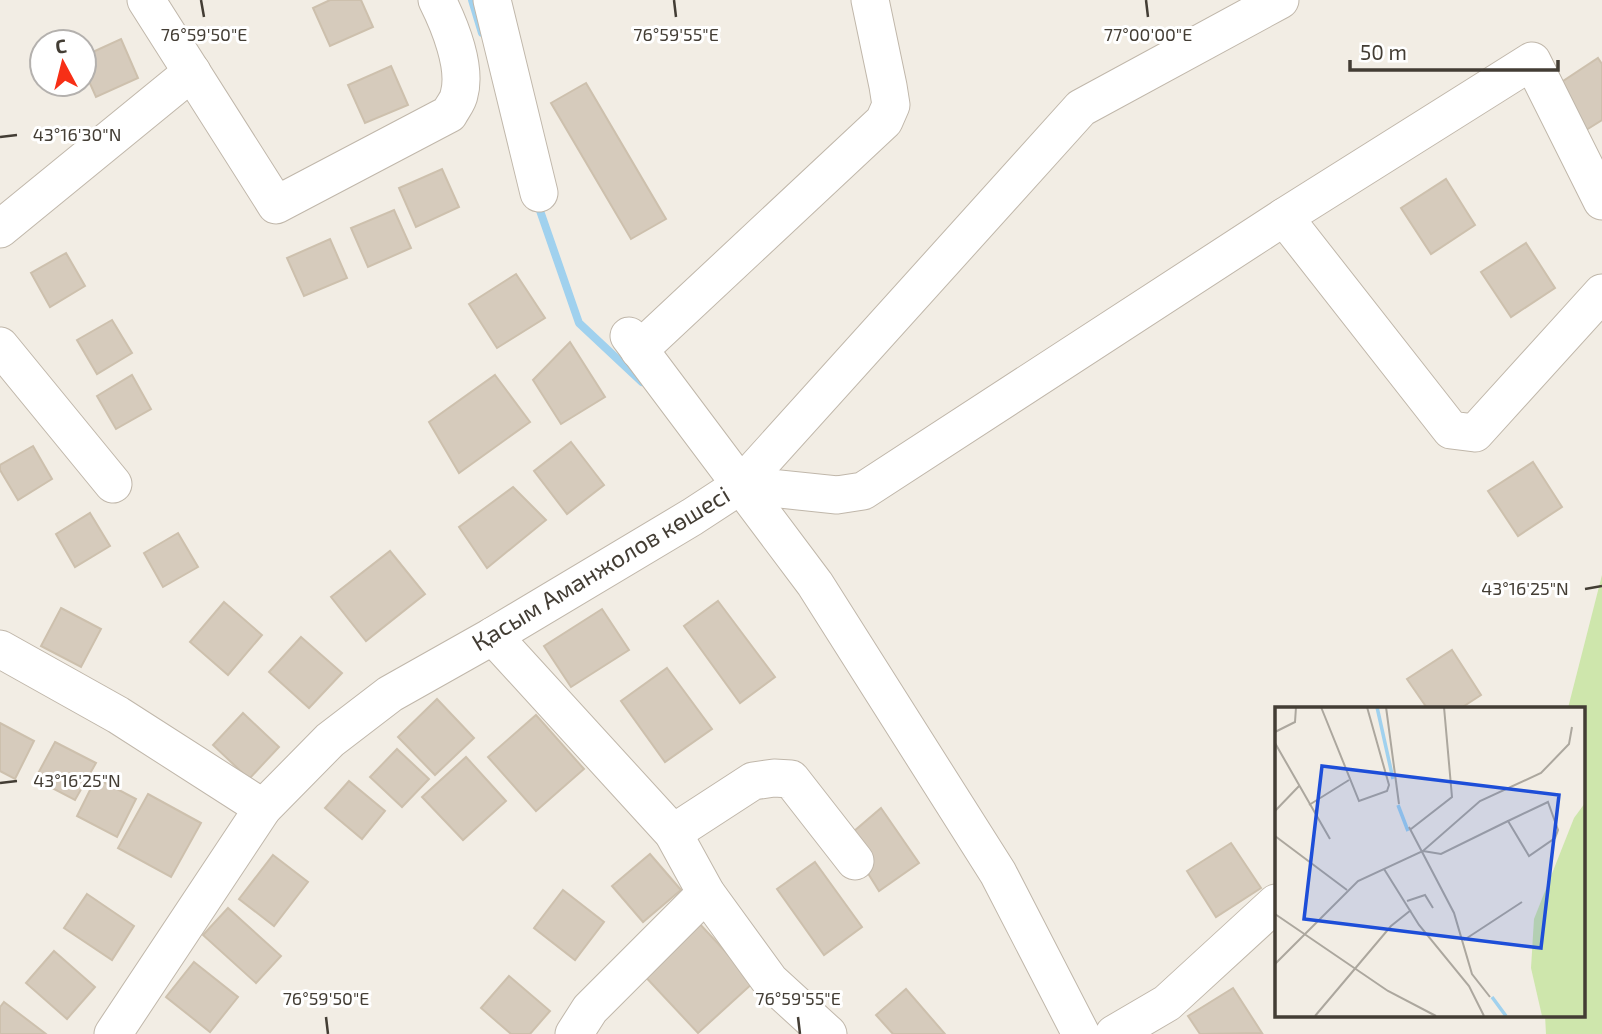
<svg xmlns="http://www.w3.org/2000/svg" width="1602" height="1034" font-family="'Exo 2',sans-serif">
	<rect width="100%" height="100%" fill="#f2ede4"/>
	<!-- green -->
	<path fill="#cee6ac" d="M 1602,575 L 1602,1034 L 1546,1034 L 1545,1015 L 1583,1015 L 1583,708 L 1568,708 Z"/>
	<g fill="none" stroke-linecap="round" stroke-linejoin="round">
		<!-- stream -->
		<g stroke="#a0d1ee" stroke-width="8">
			<path d="M 472,0 L 482,33"/>
			<path d="M 537,202 L 579,323 L 642,382"/>
		</g>
	</g>
	<!-- building -->
	<g fill="#d6cbbc" stroke="#cdc0ad" stroke-width="2">
		<path d="M 330,0 L 361,0 L 373,27 L 330,46 L 313,8 Z"/>
		<path d="M 121,39 L 138,78 L 96,97 L 84,70 L 84,56 Z"/>
		<path d="M 1598,58 L 1602,64 L 1602,120 L 1583,132 L 1554,87 Z"/>
		<path d="M 391,66 L 408,105 L 365,123 L 348,85 Z"/>
		<path d="M 586,83 L 666,219 L 631,239 L 551,103 Z"/>
		<path d="M 442,169 L 459,207 L 416,227 L 399,188 Z"/>
		<path d="M 1446,179 L 1475,225 L 1431,254 L 1401,208 Z"/>
		<path d="M 394,210 L 411,248 L 368,267 L 351,228 Z"/>
		<path d="M 330,239 L 347,278 L 304,296 L 287,258 Z"/>
		<path d="M 1526,243 L 1555,288 L 1511,317 L 1481,272 Z"/>
		<path d="M 66,253 L 85,286 L 50,307 L 31,273 Z"/>
		<path d="M 516,274 L 545,318 L 497,348 L 469,304 Z"/>
		<path d="M 112,320 L 132,353 L 97,374 L 77,340 Z"/>
		<path d="M 570,342 L 605,397 L 561,424 L 533,380 Z"/>
		<path d="M 132,375 L 151,409 L 116,429 L 97,396 Z"/>
		<path d="M 495,375 L 530,422 L 459,473 L 429,422 Z"/>
		<path d="M 571,442 L 604,485 L 567,514 L 534,471 Z"/>
		<path d="M 33,446 L 52,479 L 18,500 L 0,470 L 0,465 Z"/>
		<path d="M 1533,462 L 1562,507 L 1518,536 L 1488,491 Z"/>
		<path d="M 513,487 L 546,520 L 487,568 L 459,527 Z"/>
		<path d="M 90,513 L 110,546 L 75,567 L 56,534 Z"/>
		<path d="M 178,533 L 198,567 L 163,587 L 144,553 Z"/>
		<path d="M 390,551 L 425,594 L 366,641 L 331,597 Z"/>
		<path d="M 718,601 L 775,677 L 740,703 L 684,626 Z"/>
		<path d="M 224,602 L 262,635 L 228,675 L 190,642 Z"/>
		<path d="M 61,608 L 101,629 L 81,667 L 41,646 Z"/>
		<path d="M 602,609 L 629,650 L 571,687 L 544,646 Z"/>
		<path d="M 301,637 L 342,673 L 309,708 L 269,672 Z"/>
		<path d="M 1452,650 L 1481,695 L 1461,708 L 1427,708 L 1407,679 Z"/>
		<path d="M 667,668 L 712,729 L 665,762 L 621,701 Z"/>
		<path d="M 437,699 L 474,738 L 435,775 L 398,737 Z"/>
		<path d="M 243,713 L 279,747 L 249,779 L 213,745 Z"/>
		<path d="M 536,715 L 584,769 L 536,811 L 488,757 Z"/>
		<path d="M 0,723 L 34,741 L 15,779 L 0,771 Z"/>
		<path d="M 55,742 L 96,763 L 75,800 L 35,779 Z"/>
		<path d="M 397,749 L 429,779 L 402,807 L 370,777 Z"/>
		<path d="M 466,757 L 506,801 L 463,840 L 422,797 Z"/>
		<path d="M 96,778 L 136,799 L 117,837 L 77,816 Z"/>
		<path d="M 349,781 L 385,811 L 362,839 L 325,808 Z"/>
		<path d="M 148,794 L 201,823 L 171,877 L 118,848 Z"/>
		<path d="M 881,808 L 919,863 L 879,891 L 846,838 Z"/>
		<path d="M 1231,843 L 1261,888 L 1216,917 L 1187,871 Z"/>
		<path d="M 650,854 L 681,890 L 643,922 L 612,886 Z"/>
		<path d="M 273,855 L 308,882 L 274,926 L 239,899 Z"/>
		<path d="M 815,862 L 862,927 L 824,955 L 777,889 Z"/>
		<path d="M 563,890 L 604,922 L 575,960 L 534,928 Z"/>
		<path d="M 87,894 L 134,926 L 112,960 L 64,928 Z"/>
		<path d="M 228,908 L 281,956 L 256,983 L 203,935 Z"/>
		<path d="M 696,920 L 754,982 L 698,1033 L 640,971 Z"/>
		<path d="M 54,951 L 95,987 L 67,1019 L 26,983 Z"/>
		<path d="M 194,962 L 238,997 L 210,1032 L 166,997 Z"/>
		<path d="M 509,976 L 550,1011 L 530,1034 L 511,1034 L 481,1008 Z"/>
		<path d="M 1233,988 L 1262,1033 L 1200,1034 L 1188,1016 Z"/>
		<path d="M 906,989 L 945,1034 L 893,1034 L 876,1015 Z"/>
		<path d="M 4,1002 L 46,1034 L 0,1034 L 0,1007 Z"/>
	</g>
	<g fill="none" stroke-linecap="round" stroke-linejoin="round">
		<!-- minor casing -->
		<g stroke="#c0b7aa" stroke-width="39">
			<g id="minor">
				<path d="M 146,0 L 276,205 L 449,114 C 452,108 458,101 459,95 C 467,67 449,24 437,0"/>
				<path d="M 492,0 L 539,193"/>
				<path d="M 1602,201 L 1532,61 L 1284,217 L 1451,430 L 1475,433 L 1602,293"/>
				<path d="M 0,229 L 192,72"/>
				<path d="M 629,336 L 815,584 L 998,873 L 1081,1034"/>
				<path d="M 0,346 L 113,484"/>
				<path d="M 639,350 L 884,121 L 891,105 L 888,86 L 870,0"/>
				<path d="M 741,485 L 837,495 L 863,491 L 1284,217"/>
				<path d="M 493,636 L 673,833 L 706,893 L 770,981 L 828,1034"/>
				<path d="M 0,649 L 118,715 L 263,808"/>
				<path d="M 673,833 L 753,781 L 774,778 L 791,779 L 855,861"/>
				<path d="M 113,1034 L 263,808 L 330,740 L 390,694 L 493,636 L 692,517 L 741,485 L 1081,108 L 1280,0"/>
				<path d="M 574,1034 L 590,1009 L 706,893"/>
				<path d="M 1114,1034 L 1167,1003 L 1276,903"/>
			</g>
		</g>
		<!-- minor -->
		<use href="#minor" stroke="#fff" stroke-width="37"/>
	</g>
	<!-- ticks -->
	<path fill="none" stroke="#433d34" stroke-width="2.5" d="M 201,0 L 204,17M 674,0 L 676,17M 1146,0 L 1148,17M 0,137 L 17,135M 1585,589 L 1602,586M 0,783 L 17,781M 326,1017 L 328,1034M 798,1017 L 800,1034"/>
	<g text-anchor="middle" stroke-width="6" stroke-linejoin="round" paint-order="stroke">
		<!-- street labels -->
		<g font-size="24" fill="#433d34" stroke="#fff">
			<text transform="translate(601 569) rotate(-31)" y="8">Қасым Аманжолов көшесі</text>
		</g>
	</g>
	<!-- overview -->
	<g transform="translate(1275 707)">
		<rect width="310" height="310" fill="#f2ede4"/>
		<path d="M 310,96 L 310,309 L 267,309 L 256,261 L 259,212 L 299,111 Z" fill="#cee6ac"/>
		<path fill="none" stroke="#a0d1ee" stroke-width="3.5" d="M 102,0 L 118,72M 123,98 L 133,124M 217,290 L 231,309"/>
		<path fill="none" stroke="#aca79e" stroke-width="2" d="M 46,0 L 84,94 L 112,84 L 114,78 L 92,0M 111,0 L 124,97M 0,25 L 20,15 L 21,0M 0,36 L 55,132M 273,95 L 283,123 L 280,131 L 254,149 L 233,114 ZM 34,98 L 74,73M 0,104 L 25,78M 134,120 L 179,206 L 197,267 L 215,290M 136,122 L 177,90 L 169,0M 0,129 L 72,183M 148,144 L 166,147 L 233,114M 109,162 L 144,218 L 194,279 L 209,309M 132,194 L 150,188 L 158,201M 0,207 L 113,284 L 161,309M 189,233 L 247,195M 0,257 L 83,174 L 148,144 L 205,94 L 266,66 L 294,37 L 297,20M 40,309 L 116,219 L 136,203"/>
		<path fill="#1d4ed8" fill-opacity="0.15" stroke="#1d4ed8" stroke-width="3.5" d="M 47,59 L 284,88 L 266,241 L 29,212 Z"/>
		<rect width="310" height="310" fill="none" stroke="#433d34" stroke-width="3.5"/>
	</g>
	<g font-size="18" text-anchor="middle" fill="#433d34" stroke="#fff" stroke-width="6" stroke-linejoin="round" paint-order="stroke">
		<text x="204" y="41">76°59'50"E</text>
		<text x="676" y="41">76°59'55"E</text>
		<text x="1148" y="41">77°00'00"E</text>
		<text x="77" y="141">43°16'30"N</text>
		<text x="1525" y="595">43°16'25"N</text>
		<text x="77" y="787">43°16'25"N</text>
		<text x="326" y="1005">76°59'50"E</text>
		<text x="798" y="1005">76°59'55"E</text>
	</g>
	<!-- north arrow -->
	<g transform="translate(63 63) rotate(353)"><circle r="33" fill="#ffffff" stroke="#b4b1ae" stroke-width="2"/>
	<path d="M0-5L12 26L0 18L-12 26Z" fill="#f72f16"/>
	<text y="-10" font-size="19" font-weight="bold" text-anchor="middle" fill="#433d34">С</text>
	</g>
	<!-- scale -->
	<path d="M1350 60v10h208v-10" fill="none" stroke="#433d34" stroke-width="3.5"/>
	<text x="1360" y="60" font-size="21" fill="#433d34" stroke="#ffffff" stroke-width="5" paint-order="stroke">50 m</text>
</svg>
